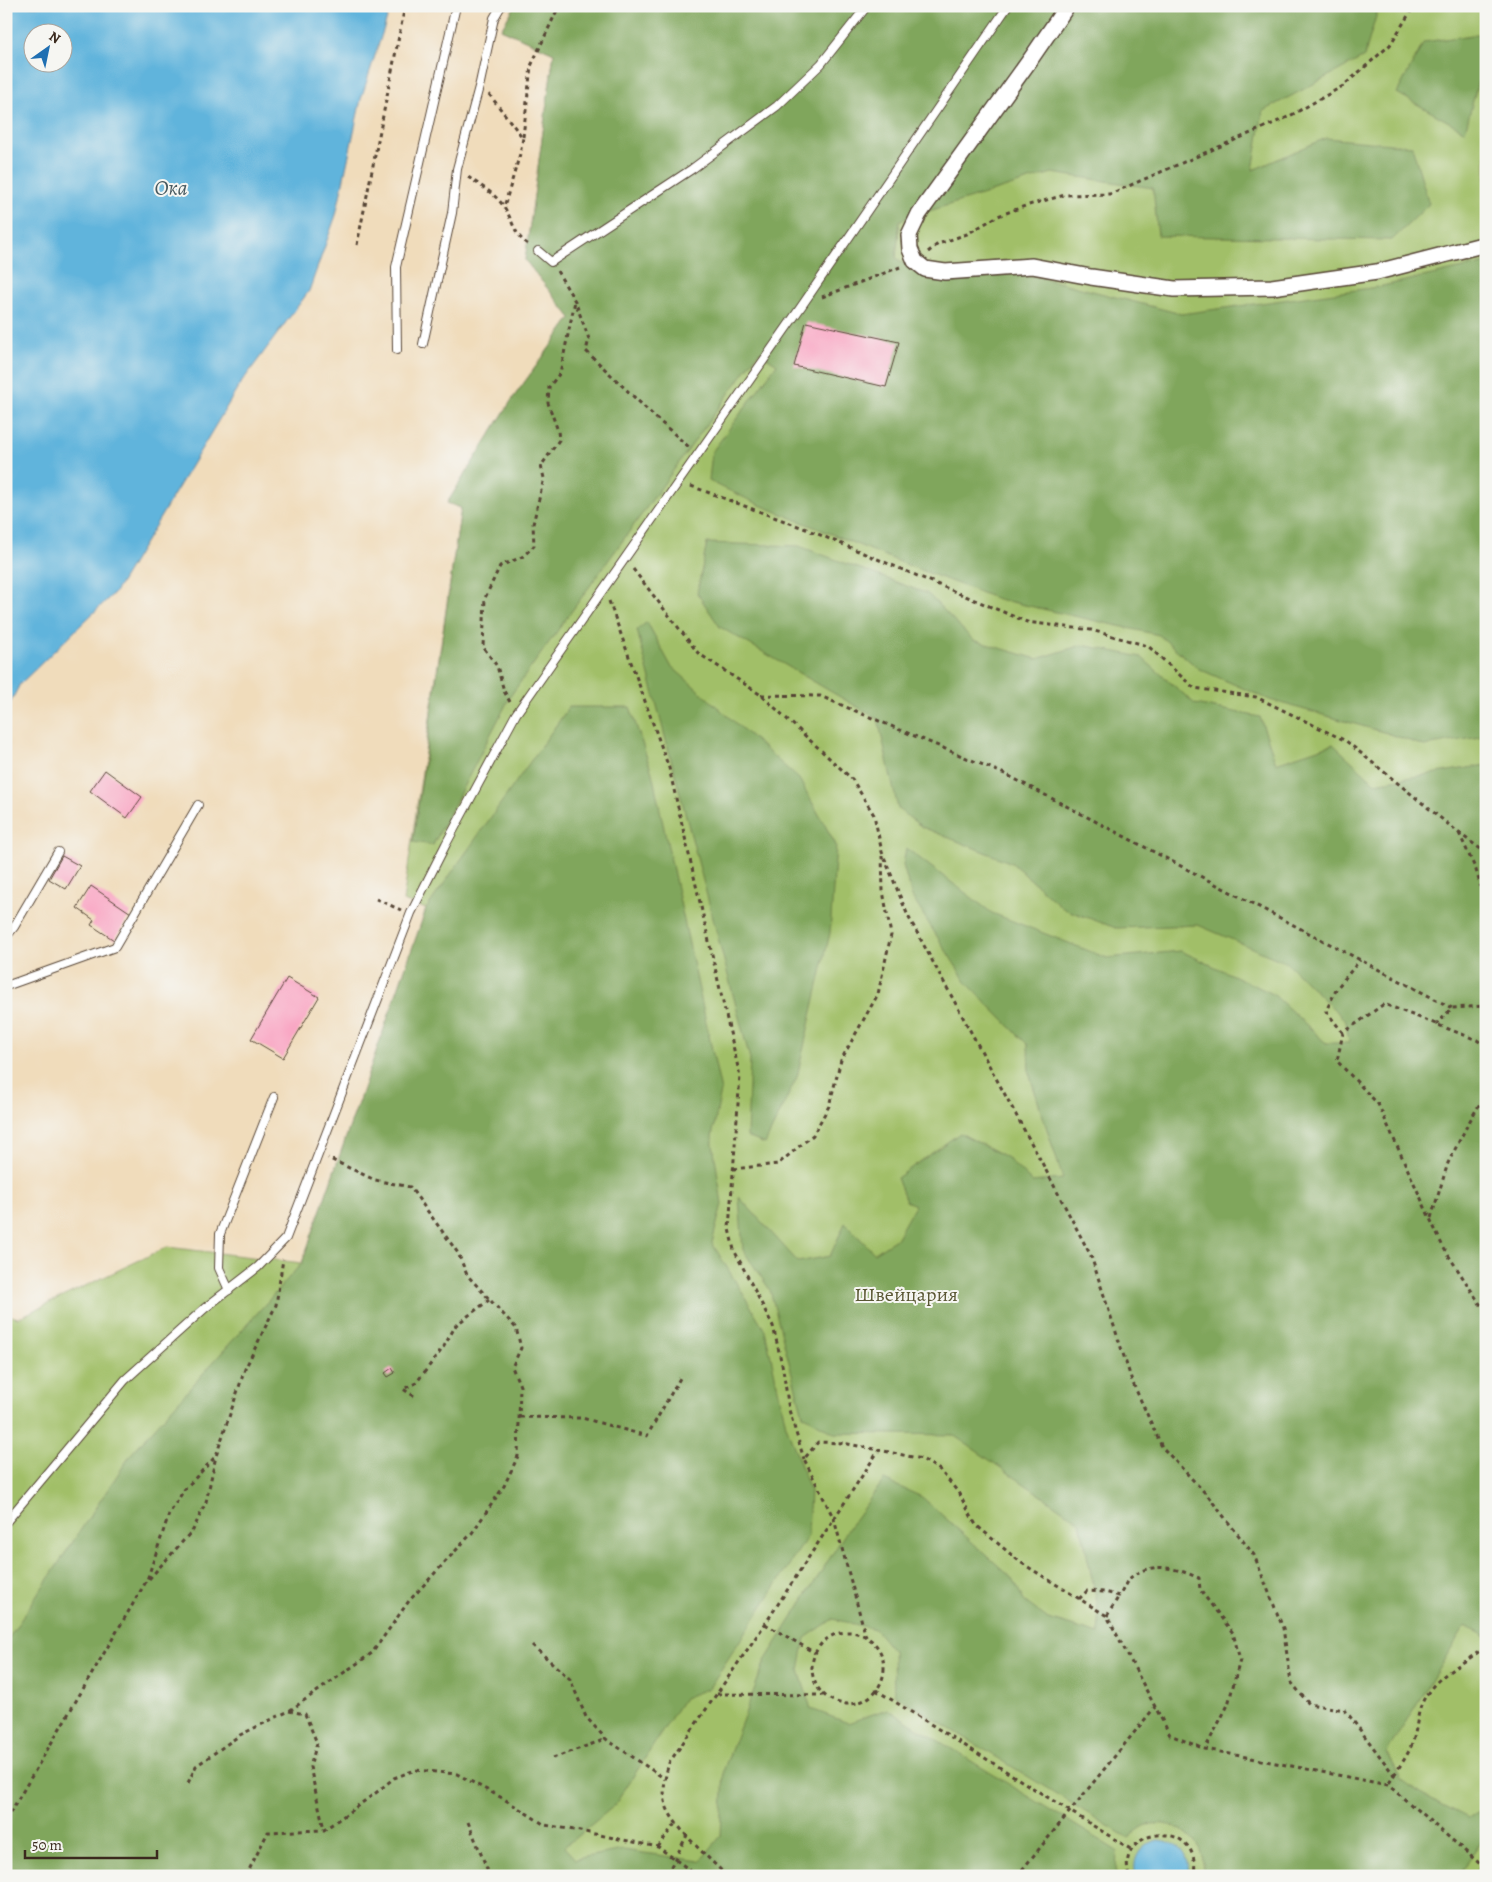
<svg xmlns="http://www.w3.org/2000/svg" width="1492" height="1882" font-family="Alegreya,serif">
	<rect width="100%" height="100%" fill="#f6f6f2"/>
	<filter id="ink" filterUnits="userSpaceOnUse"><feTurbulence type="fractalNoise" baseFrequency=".02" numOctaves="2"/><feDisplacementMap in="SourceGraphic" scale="10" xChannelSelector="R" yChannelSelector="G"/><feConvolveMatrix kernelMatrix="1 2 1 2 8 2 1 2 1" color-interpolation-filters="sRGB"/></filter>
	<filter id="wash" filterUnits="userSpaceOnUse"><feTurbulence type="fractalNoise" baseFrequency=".0096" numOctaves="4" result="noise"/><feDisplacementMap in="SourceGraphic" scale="20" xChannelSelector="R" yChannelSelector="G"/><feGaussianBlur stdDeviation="1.12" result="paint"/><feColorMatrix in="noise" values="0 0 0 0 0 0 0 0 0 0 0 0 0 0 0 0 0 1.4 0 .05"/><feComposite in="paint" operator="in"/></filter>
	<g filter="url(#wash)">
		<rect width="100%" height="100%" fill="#f0dcbb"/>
		<!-- green -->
		<path fill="#a1bf67" stroke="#6e7442" d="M 515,6 L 1486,6 L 1486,1876 L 6,1876 L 6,1314 L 18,1318 L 167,1247 L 302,1263 L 426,909 L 403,901 L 461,508 L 447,503 L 513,398 L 571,318 L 525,260 L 554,53 L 501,29 Z"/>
		<!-- forest -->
		<g fill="#80a65c" stroke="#5e683d">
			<path d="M 515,6 L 1379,6 L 1364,57 L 1263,111 L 1253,170 L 1326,138 L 1412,146 L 1429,204 L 1392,240 L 1158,236 L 1153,188 L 1052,173 L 900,220 L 896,258 L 933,282 L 1023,273 L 1181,314 L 1378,287 L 1486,263 L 1486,736 L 1424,746 L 1387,733 L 1270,700 L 1199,669 L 1159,635 L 998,599 L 905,564 L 760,505 L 709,481 L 712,452 L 777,364 L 759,352 L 511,695 L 433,845 L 413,842 L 461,508 L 447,503 L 513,398 L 571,318 L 525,260 L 554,53 L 501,29 Z"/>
			<path d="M 1486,33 L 1486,82 L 1478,82 L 1465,131 L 1397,93 L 1424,42 Z"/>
			<path d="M 707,543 L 799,546 L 928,594 L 973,640 L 1037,659 L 1082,645 L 1141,657 L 1195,704 L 1260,717 L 1276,763 L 1333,744 L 1375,783 L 1486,765 L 1486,1636 L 1465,1626 L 1387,1752 L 1401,1779 L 1420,1793 L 1468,1818 L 1486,1809 L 1486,1836 L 1457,1876 L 1201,1876 C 1212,1845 1177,1817 1147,1825 C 1141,1827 1133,1834 1128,1838 L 894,1694 L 893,1651 L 875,1629 L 833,1619 L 805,1638 L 799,1670 L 811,1709 L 848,1723 L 887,1709 L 1117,1851 L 1116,1873 L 1117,1876 L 6,1876 L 6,1642 L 132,1453 L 302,1263 L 426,909 L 569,707 L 630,707 L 652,773 L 721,1091 L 712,1137 L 722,1204 L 712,1243 L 765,1330 L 786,1425 L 810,1490 L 808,1536 L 709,1688 L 684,1698 L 614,1806 L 564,1847 L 575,1859 L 623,1850 L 700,1861 L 721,1836 L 724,1769 L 765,1661 L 850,1526 L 884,1480 L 922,1497 L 1013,1579 L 1024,1601 L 1048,1619 L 1099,1634 L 1097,1602 L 1080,1522 L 953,1435 L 834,1433 L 803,1415 L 770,1290 L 743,1250 L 739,1197 L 798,1262 L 830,1256 L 845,1223 L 874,1253 L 896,1239 L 915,1205 L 906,1201 L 897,1178 L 960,1133 L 1006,1157 L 1032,1182 L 1063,1179 L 1029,1073 L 1028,1045 L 966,982 L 912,897 L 903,865 L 906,848 L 992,913 L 1107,958 L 1181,951 L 1273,994 L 1326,1043 L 1349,1043 L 1346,1021 L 1287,963 L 1198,925 L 1116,928 L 1064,909 L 1012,863 L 922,827 L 898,809 L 878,719 L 720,627 L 697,593 Z"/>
			<path d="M 647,622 L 671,666 L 799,779 L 836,845 L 830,933 L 797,1077 L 765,1144 L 747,1137 L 750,1059 L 637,630 Z"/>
		</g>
		<!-- water -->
		<g fill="#60b4dc" stroke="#4e6f7d" fill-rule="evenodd">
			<path d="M 6,6 L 391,6 L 361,99 L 336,215 L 309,291 L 241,383 L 116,591 L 20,684 L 6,711 ZM 32,32 L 62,32 L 62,62 L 32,62 Z"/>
			<path d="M 1158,1840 C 1178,1841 1193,1856 1187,1876 L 1136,1876 C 1131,1858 1141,1845 1158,1840 Z"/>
		</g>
		<g id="blocks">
			<!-- building -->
			<g fill="#f9a5c3">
				<path d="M 806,322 L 899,342 L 886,387 L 794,366 Z"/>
				<path d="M 105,770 L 142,797 L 127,818 L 90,791 Z"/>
				<path d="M 62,856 L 80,866 L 66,889 L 49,879 Z"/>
				<path d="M 91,886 L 131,913 L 114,940 L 91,925 L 94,920 L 77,908 Z"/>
				<path d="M 287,978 L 319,997 L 283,1058 L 251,1039 Z"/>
				<path d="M 392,1368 L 395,1373 L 388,1377 L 385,1373 Z"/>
			</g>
		</g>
	</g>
	<g filter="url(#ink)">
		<use href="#blocks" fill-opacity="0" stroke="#564536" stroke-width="1"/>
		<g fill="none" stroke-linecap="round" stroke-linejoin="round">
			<!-- lane casing -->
			<g stroke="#564536" stroke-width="10">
				<g id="lane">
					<path d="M 538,251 L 551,262 L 692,169 L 777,106 L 821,64 L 867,6"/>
					<path d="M 423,344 L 452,213 L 457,169 L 480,83 L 494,18 L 501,6"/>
					<path d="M 397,350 L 396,267 L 456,6"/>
					<path d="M 6,937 L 14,927 L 58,852"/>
					<path d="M 6,986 L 115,947 L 198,805"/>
					<path d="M 229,1290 L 219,1268 L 220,1234 L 274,1097"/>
					<path d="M 6,1522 L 125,1380 L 205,1308 L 258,1267 L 286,1238 L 411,913 L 446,844 L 516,714 L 803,304 L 1008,6"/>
				</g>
			</g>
			<!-- street casing -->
			<g stroke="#564536" stroke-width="18">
				<path id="street" d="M 1067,6 L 1030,60 L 919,214 L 909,235 L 910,249 L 915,261 L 925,269 L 945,272 L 1032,266 L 1091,277 L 1174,289 L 1272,287 L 1377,272 L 1486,244"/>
			</g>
			<!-- path -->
			<g stroke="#564536" stroke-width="3" stroke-dasharray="4 4" stroke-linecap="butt">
				<path d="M 489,94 L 523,138 L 520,154 L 504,207"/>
				<path d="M 523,137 L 531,66 L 559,6"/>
				<path d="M 468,177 C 481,186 496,194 504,207 C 513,220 514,236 529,245"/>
				<path d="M 357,245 L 405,6"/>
				<path d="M 928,252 L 938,244 L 967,234 L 998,216 L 1025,206 L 1065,195 L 1110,194 L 1288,117 L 1343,86 L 1390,45 L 1414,6"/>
				<path d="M 557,271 L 575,301 L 589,339 L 586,351 L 656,418 L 689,447"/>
				<path d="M 822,297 L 900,267"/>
				<path d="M 691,486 L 806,529 L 1027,622 L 1091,630 L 1148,646 L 1194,688 L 1256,697 L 1346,741 L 1459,833 L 1486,853"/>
				<path d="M 633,569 L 698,653 L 761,695 L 852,779 L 874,815 L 882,852 L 908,916 L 1041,1161 L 1091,1256 L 1132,1381 L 1162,1447 L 1207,1495 L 1254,1555 L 1283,1628 L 1291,1682 L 1309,1704 L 1345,1710 L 1394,1775 L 1388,1785"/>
				<path d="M 609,601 L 669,768 L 740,1076 L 729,1229 L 734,1250 L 773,1326 L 783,1369 L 789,1410 L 804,1459"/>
				<path d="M 761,695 L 820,696 L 1007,775 L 1452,1008"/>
				<path d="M 510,702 L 504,691 L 497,666 L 483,647 L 485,598 L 500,566 L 522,557 L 534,546 L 533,524 L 544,478 L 541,466 L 559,440 L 558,431 L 548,403 L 549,387 L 560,373 L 575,301"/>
				<path d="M 1459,833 L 1476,870 L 1486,905"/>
				<path d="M 376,899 L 401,910"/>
				<path d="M 1436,1025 L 1452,1008 L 1486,1006"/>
				<path d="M 1343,1033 L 1326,1011 L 1337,988 L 1360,960"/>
				<path d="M 1486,1047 L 1477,1040 L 1384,1004 L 1343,1033 L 1337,1061 L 1378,1104 L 1443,1247 L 1480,1304 L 1486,1308"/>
				<path d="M 733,1169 L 778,1164 L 813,1135 L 829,1106 L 841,1060 L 878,994 L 891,935 L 883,891 L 882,856"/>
				<path d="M 1431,1218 L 1448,1163 L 1468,1124 L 1486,1093"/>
				<path d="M 414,1396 L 403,1389 L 416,1383 L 443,1348 L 456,1325 L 489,1300"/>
				<path d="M 520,1417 L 582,1418 L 647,1436 L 680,1378"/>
				<path d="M 149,1579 L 193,1530 L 206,1502 L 216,1456"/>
				<path d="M 1079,1599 L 1087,1591 L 1105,1592 L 1119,1596 C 1123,1591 1125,1583 1129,1579 C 1150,1560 1176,1568 1199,1578 L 1200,1590 L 1233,1633 L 1240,1660 L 1228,1705 L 1205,1749"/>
				<path d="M 1107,1616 L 1119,1596"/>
				<path d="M 765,1624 L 815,1653"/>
				<circle cx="848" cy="1668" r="36"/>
				<path d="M 866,1637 L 834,1519 L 804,1459 L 818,1442 L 843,1443 L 879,1450"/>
				<path d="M 532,1645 L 570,1679 L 586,1717 L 606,1739 L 665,1779"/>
				<path d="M 876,1690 L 1132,1850"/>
				<path d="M 717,1694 L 823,1695"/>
				<path d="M 289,1711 L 305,1714 L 317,1743 L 310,1767 L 324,1829"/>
				<path d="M 553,1758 L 606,1739"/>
				<path d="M 1394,1775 C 1402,1763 1410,1752 1414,1738 C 1418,1722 1417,1709 1427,1694 C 1441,1672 1466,1663 1486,1646"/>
				<path d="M 188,1783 L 196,1766 L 240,1735 L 289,1711 L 372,1653 L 409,1601 L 472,1533 L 504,1486 L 518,1456 L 520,1386 L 512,1367 L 521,1348 L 516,1328 L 467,1275 L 458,1253 L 410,1187 L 375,1180 L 328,1158"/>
				<path d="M 6,1820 L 147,1580 L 169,1514 L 184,1490 L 216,1456 L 245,1369 L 276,1305 L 283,1259"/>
				<path d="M 468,1822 L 490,1876"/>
				<path d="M 682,1845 L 687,1835"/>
				<path d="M 658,1847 L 676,1822"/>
				<path d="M 246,1876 L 268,1832 L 324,1830 L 377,1792 L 394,1778 L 415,1770 L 457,1774 L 504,1799 L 545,1825 L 580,1831 L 658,1847 L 698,1876"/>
				<path d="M 666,1876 L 667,1874"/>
				<path d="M 727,1876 C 710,1859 673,1827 666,1805 C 662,1792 665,1776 669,1763 L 765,1624 L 879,1450 L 922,1459 L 940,1470 L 958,1492 L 976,1525 L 1020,1562 L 1107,1616 L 1170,1735 L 1205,1749 L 1388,1785 L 1486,1869"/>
				<path d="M 1017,1876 L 1155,1707"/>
				<path d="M 1129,1876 C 1114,1826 1203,1816 1194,1876"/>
				<path d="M 1476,1876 L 1486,1862"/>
			</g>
			<!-- lane -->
			<use href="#lane" stroke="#fff" stroke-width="8"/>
			<!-- street -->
			<use href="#street" stroke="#fff" stroke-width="15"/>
			<!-- path-bridge -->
			<path stroke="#564536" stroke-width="3" stroke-dasharray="4 4" stroke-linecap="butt" d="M 667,1874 L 682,1845"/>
		</g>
	</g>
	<g text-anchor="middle" stroke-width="4" stroke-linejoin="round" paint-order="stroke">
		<!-- park labels -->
		<g font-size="20" fill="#5a5734" stroke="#f6f6f2">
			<text x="906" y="1301">Швейцария</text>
		</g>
		<!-- water labels -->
		<g font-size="21" font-style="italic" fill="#485a60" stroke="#f6f6f2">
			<text x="171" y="195">Ока</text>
		</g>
	</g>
	<!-- margin -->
	<rect width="1492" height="1882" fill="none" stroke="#f6f6f2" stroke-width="25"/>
	<!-- north arrow -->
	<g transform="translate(48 48) rotate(33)"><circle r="24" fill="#f6f6f2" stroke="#aba49d"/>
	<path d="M0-4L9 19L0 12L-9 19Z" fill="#1f6fb2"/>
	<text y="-8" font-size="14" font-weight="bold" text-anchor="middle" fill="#3b2a1e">N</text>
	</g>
	<!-- scale -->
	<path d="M25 1850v8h132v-8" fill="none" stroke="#3b2a1e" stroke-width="2.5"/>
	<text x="32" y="1850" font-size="15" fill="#3b2a1e" stroke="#f6f6f2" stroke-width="4" paint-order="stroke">50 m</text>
</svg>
